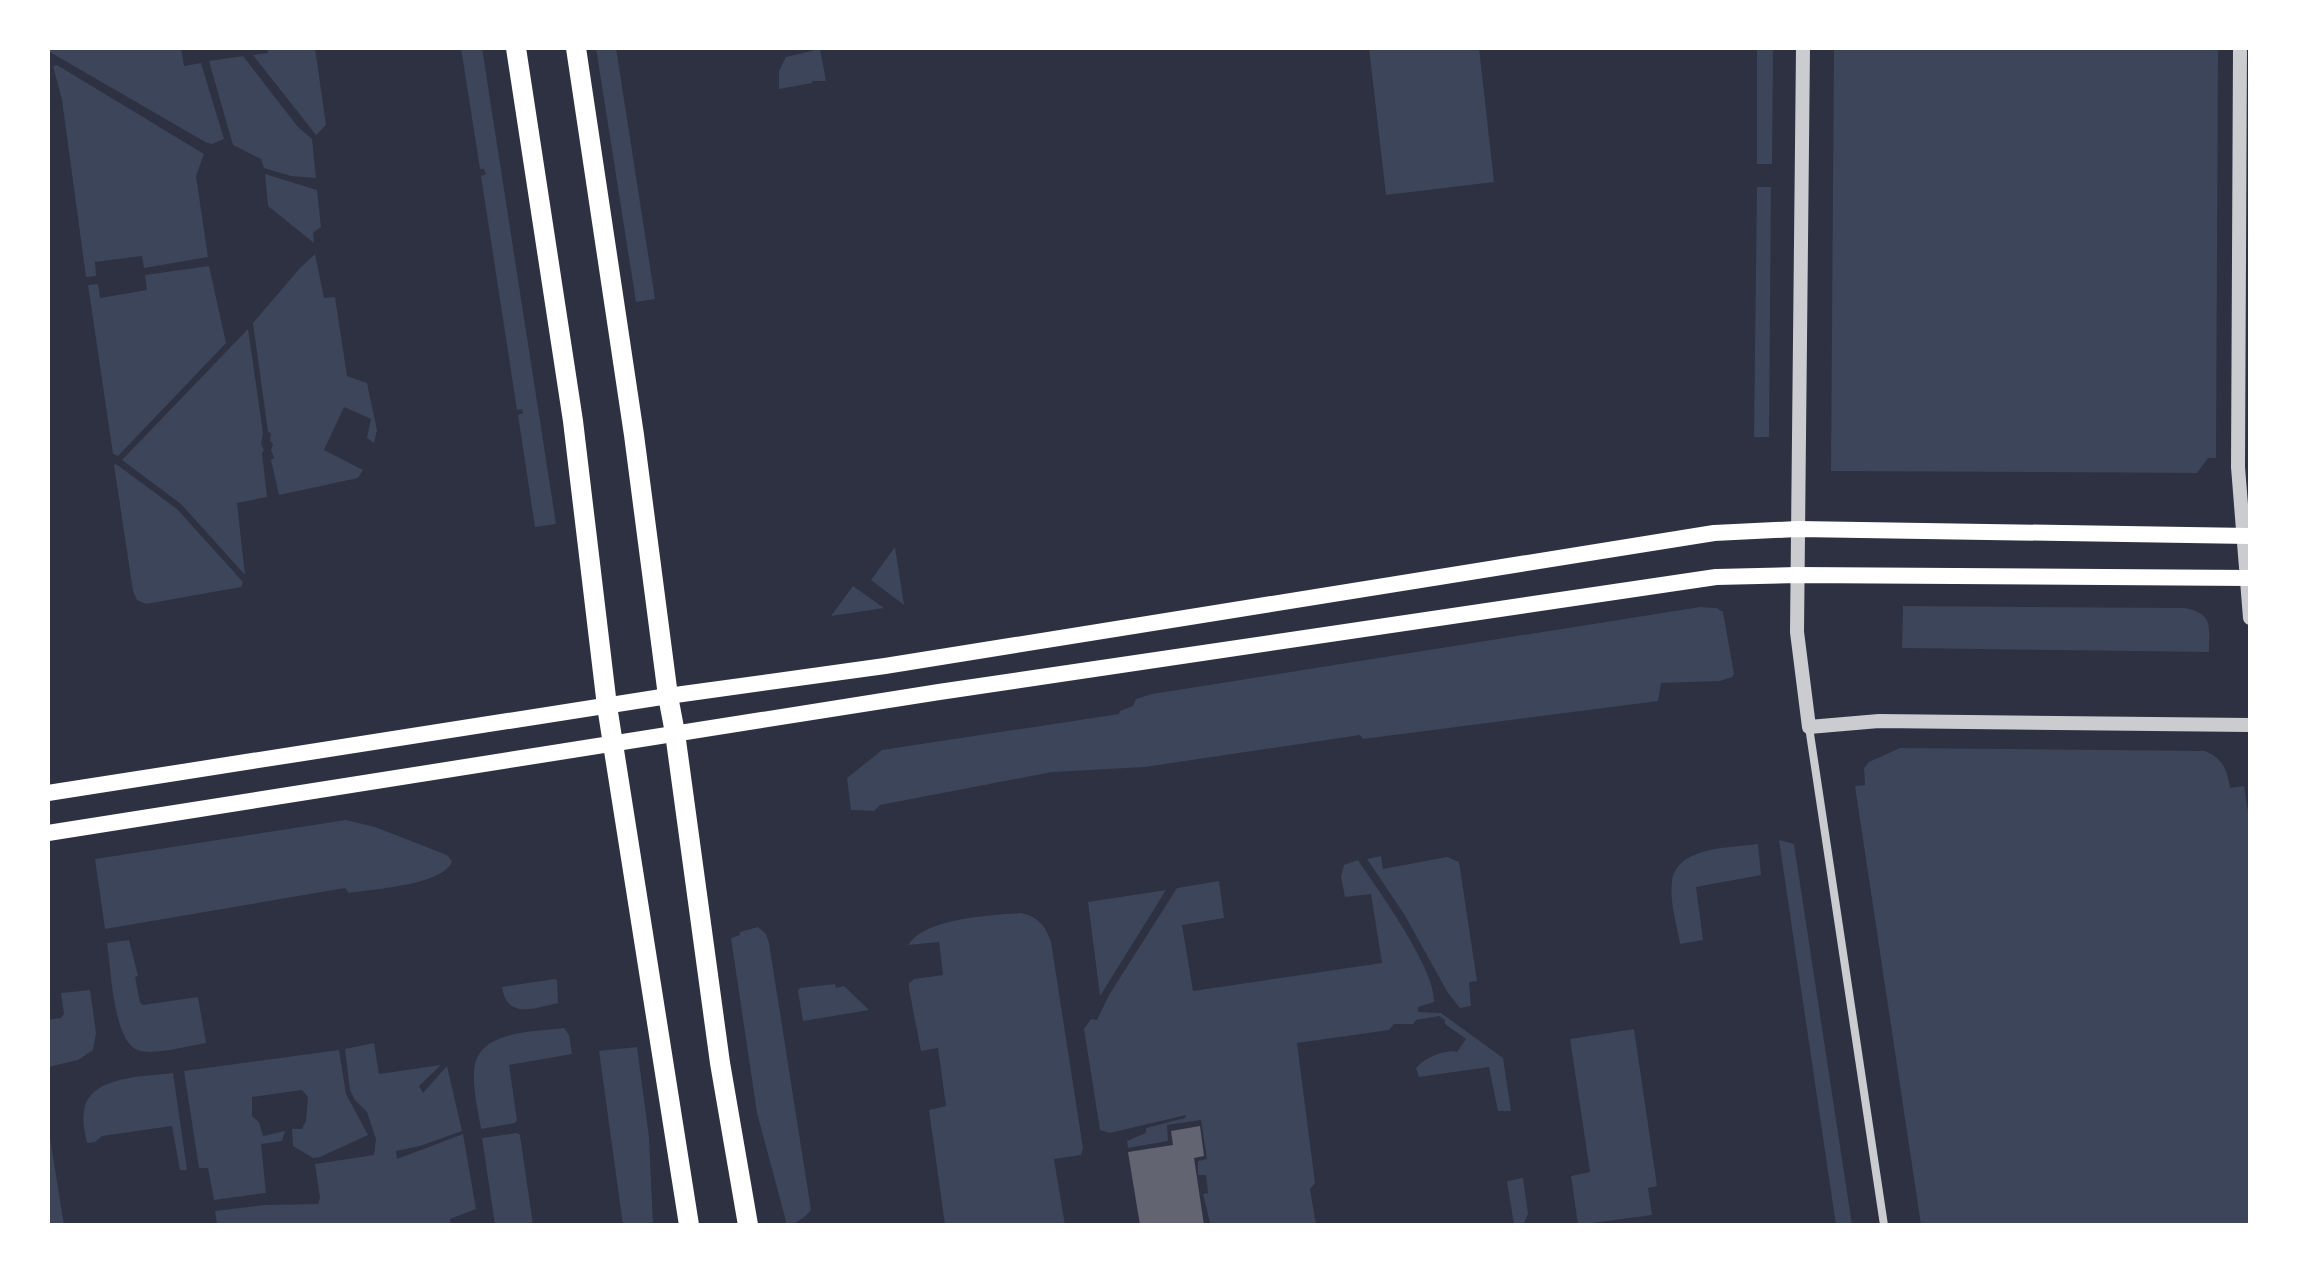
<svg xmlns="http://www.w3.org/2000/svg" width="2298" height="1273" font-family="'DM Sans',sans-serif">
	<rect width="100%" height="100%" fill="#2d3142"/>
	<!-- green -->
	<g fill="#3c4559">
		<path d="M 48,48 L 181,48 L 184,66 L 201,63 L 224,139 L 212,144 L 207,143 L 48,51 Z"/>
		<path d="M 267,48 L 315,48 L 326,125 L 316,135 L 253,55 L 268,53 Z"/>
		<path d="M 461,48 L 482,48 L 556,524 L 535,527 L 518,415 L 523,413 L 522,409 L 517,410 L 481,176 L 486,174 L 484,169 L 480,169 Z"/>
		<path d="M 596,48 L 616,48 L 655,299 L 636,302 Z"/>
		<path d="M 1369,48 L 1479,48 L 1494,182 L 1386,195 Z"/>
		<path d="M 1757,48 L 1773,48 L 1772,164 L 1757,164 Z"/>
		<path d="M 1834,48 L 2218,48 L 2216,458 L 2208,458 L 2197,473 L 1831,471 Z"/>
		<path d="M 820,49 L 826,81 L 812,81 L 812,83 L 779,89 L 779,71 L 786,57 Z"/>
		<path d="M 243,56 L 298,127 L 312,139 L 316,178 L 291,176 L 264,168 L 261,159 L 233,145 L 209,61 Z"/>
		<path d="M 57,65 L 204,154 L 196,176 L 208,257 L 144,268 L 142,256 L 95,262 L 96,276 L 86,277 L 62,100 L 53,66 Z"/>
		<path d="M 265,174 L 317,190 L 321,227 L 313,233 L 314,243 L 268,206 Z"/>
		<path d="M 1757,187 L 1771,187 L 1769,437 L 1754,437 Z"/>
		<path d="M 315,254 L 324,298 L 335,297 L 347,376 L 367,383 L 377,430 L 374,443 L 367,438 L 371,419 L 344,407 L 324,450 L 363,470 L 358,478 L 279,495 L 271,460 L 274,458 L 271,450 L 273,444 L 270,441 L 271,433 L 268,432 L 253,323 L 300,268 Z"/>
		<path d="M 209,266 L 226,343 L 118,456 L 113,454 L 88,285 L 98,284 L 100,298 L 147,290 L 145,275 Z"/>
		<path d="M 248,329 L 263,433 L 261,444 L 264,450 L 262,453 L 267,497 L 237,503 L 245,575 L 181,504 L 122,460 Z"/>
		<path d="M 116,464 L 177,509 L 243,582 L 241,587 L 146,604 L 137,600 L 133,591 L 114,465 Z"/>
		<path d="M 895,547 L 904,605 L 871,580 Z"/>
		<path d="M 853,586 L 884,608 L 831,616 Z"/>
		<path d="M 1903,606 L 2185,608 C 2214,614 2209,627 2209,652 L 1902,648 Z"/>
		<path d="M 1700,607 L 1717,608 L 1723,612 L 1734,674 L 1732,677 L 1720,681 L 1661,683 L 1658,701 L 1363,739 L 1360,735 L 1145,767 L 1052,772 L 880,805 L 874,811 L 851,810 L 847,778 L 882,750 L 1119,714 L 1120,711 L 1133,706 L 1136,699 L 1152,694 Z"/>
		<path d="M 1900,748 L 2205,751 C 2223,759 2227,769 2230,788 L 2244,786 L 2250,824 L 2250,1225 L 1921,1225 L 1855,786 L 1865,785 L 1864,768 L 1869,762 Z"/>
		<path d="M 346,820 L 375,827 L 447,855 L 452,861 C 445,885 373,889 349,893 L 345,888 L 105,929 L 95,859 Z"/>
		<path d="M 1779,840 L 1794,844 L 1852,1225 L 1836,1225 Z"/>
		<path d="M 1758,844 L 1761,875 L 1696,887 L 1703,940 L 1680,944 C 1677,925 1669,901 1672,881 C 1677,846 1731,848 1758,844 Z"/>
		<path d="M 1381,856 L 1383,869 L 1447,857 L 1459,862 L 1477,981 L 1469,982 L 1471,1006 L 1460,1008 L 1448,993 L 1404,914 L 1367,859 Z"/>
		<path d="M 1358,860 C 1378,890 1436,969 1434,1002 L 1418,1007 L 1418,1012 L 1441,1013 L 1503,1058 L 1511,1111 L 1498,1111 L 1489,1067 L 1419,1077 L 1416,1068 C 1425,1057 1447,1049 1457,1052 L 1466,1039 L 1445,1024 L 1445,1020 L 1439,1016 L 1416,1020 L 1413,1024 L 1394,1024 L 1389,1030 L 1297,1043 L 1315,1183 L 1310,1189 L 1316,1225 L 1210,1223 L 1203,1194 L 1208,1193 L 1206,1175 L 1198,1175 L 1198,1161 L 1207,1159 L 1201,1120 L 1167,1125 L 1168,1141 L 1128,1148 L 1127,1141 L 1146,1133 L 1146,1128 L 1185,1118 L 1186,1115 L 1110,1133 L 1100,1130 L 1084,1029 L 1091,1019 L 1097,1020 L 1109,995 L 1177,888 L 1219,881 L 1224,918 L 1182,925 L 1193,991 L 1382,963 L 1371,894 L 1345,897 L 1341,877 L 1344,865 Z"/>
		<path d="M 1166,890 L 1100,996 L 1088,902 Z"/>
		<path d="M 1021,913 C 1037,916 1046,926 1051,942 L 1083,1148 L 1081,1155 L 1054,1159 L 1065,1225 L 945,1225 L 929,1110 L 946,1106 L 938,1048 L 921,1051 L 909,989 L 909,983 L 914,979 L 943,975 L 939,942 L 908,945 C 925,918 991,915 1021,913 Z"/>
		<path d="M 758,927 L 766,934 L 769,943 L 811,1210 C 806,1217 796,1224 787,1225 L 757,1113 L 731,938 L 740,935 L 740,932 Z"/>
		<path d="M 129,940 L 138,976 L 135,977 L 140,1003 L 143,1005 L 198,997 L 206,1043 C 188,1046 152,1056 137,1050 C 113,1040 111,967 107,943 Z"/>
		<path d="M 555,979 L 557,980 L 558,1003 C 534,1008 507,1020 502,987 Z"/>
		<path d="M 835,984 L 836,988 L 844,986 L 869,1010 L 803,1021 L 798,991 L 800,988 Z"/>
		<path d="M 90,990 L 96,1033 L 93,1050 L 78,1060 L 48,1067 L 48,1020 L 61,1018 L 64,1014 L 61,993 Z"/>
		<path d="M 564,1028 L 569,1035 L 572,1054 L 509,1065 L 517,1120 L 515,1123 L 481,1129 C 478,1111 473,1091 474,1073 C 474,1030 533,1032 564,1028 Z"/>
		<path d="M 1634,1029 L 1657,1186 L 1648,1188 L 1652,1215 L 1578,1225 L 1571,1176 L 1590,1172 L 1570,1039 Z"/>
		<path d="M 374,1043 L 379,1074 L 441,1065 L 419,1086 L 423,1093 L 447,1066 L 462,1131 L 420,1146 L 396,1151 L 397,1159 L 463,1134 L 476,1209 L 450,1219 L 451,1225 L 217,1225 L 215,1211 L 265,1205 L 318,1204 L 320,1198 L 315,1164 L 374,1155 L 376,1139 L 367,1112 L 355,1100 L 350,1090 L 345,1049 Z"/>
		<path d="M 637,1047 L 649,1137 L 653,1225 L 623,1225 L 599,1051 Z"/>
		<path d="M 339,1050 L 346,1094 L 368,1135 L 320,1157 L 313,1158 L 293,1146 L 292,1129 L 302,1129 L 306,1121 L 308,1097 L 302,1090 L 252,1097 L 252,1116 L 259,1122 L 263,1136 L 285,1131 L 282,1141 L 261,1144 L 266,1193 L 214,1200 L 208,1168 L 199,1168 L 184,1071 Z"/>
		<path d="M 173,1073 L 187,1170 L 180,1170 L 172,1126 L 102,1136 L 95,1142 L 87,1143 C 85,1133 82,1121 84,1111 C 89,1075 145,1077 173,1073 Z"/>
		<path d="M 48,1133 L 50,1138 L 64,1225 L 48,1225 Z"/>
		<path d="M 517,1133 L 520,1135 L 533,1225 L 495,1225 L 482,1138 Z"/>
		<path d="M 1523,1178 L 1528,1214 L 1523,1225 L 1514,1225 L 1507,1181 Z"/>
	</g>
	<!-- building -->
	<path fill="#626471" d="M 1200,1126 L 1204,1156 L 1194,1158 L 1204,1225 L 1140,1225 L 1128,1152 L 1173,1145 L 1171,1131 Z"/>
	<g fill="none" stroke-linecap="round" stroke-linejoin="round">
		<!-- minor -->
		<path stroke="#caccd0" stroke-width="8" d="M 1809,727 L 1884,1225"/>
		<!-- tertiary -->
		<g stroke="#caccd0" stroke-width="14">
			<path d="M 1803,48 L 1797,632 L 1809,727 L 1879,721 L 2250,725"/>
			<path d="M 2240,48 L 2238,467 L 2250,618"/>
		</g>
		<!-- secondary -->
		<g stroke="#fff" stroke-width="16">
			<path d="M 48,793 L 668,696 L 885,666 L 1714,533 L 1798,529 L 2250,536"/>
			<path d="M 48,833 L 939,692 L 1716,577 L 1797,575 L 2250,578"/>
		</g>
		<!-- primary -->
		<g stroke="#fff" stroke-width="20">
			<path d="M 516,48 L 573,421 L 607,706 L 689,1225"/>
			<path d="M 576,48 L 634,435 L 668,696 L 675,733 L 720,1063 L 748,1225"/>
		</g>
	</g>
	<!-- border -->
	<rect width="2298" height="1273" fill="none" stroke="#ffffff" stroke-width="100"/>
</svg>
